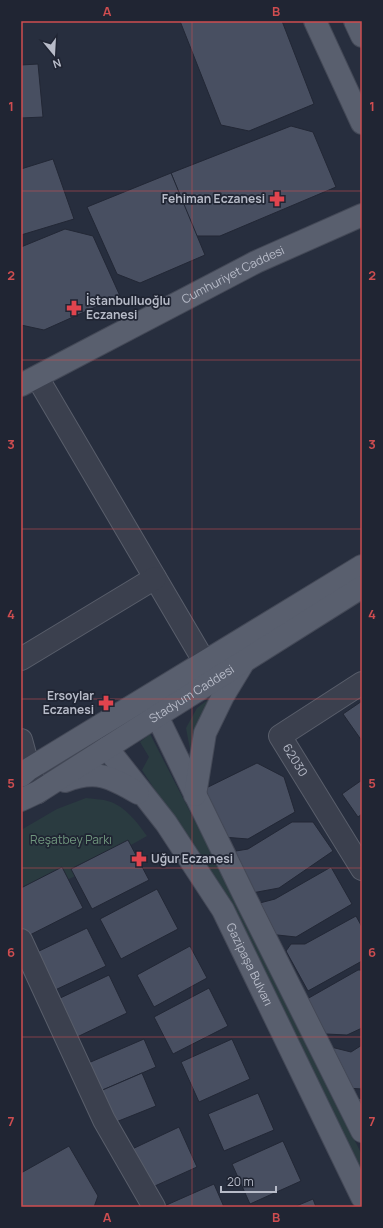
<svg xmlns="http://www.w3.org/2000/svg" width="383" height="1228" font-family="Manrope,sans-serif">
	<rect width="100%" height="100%" fill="#272e3e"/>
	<!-- green -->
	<g fill="#2a3b40">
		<path d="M 216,694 L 194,770 L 186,728 L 197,708 Z"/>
		<path d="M 150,734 L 237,903 L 362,1155 L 362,1171 L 231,907 L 142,770 L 149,757 L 140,742 Z"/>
		<path d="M 86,798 C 92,799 98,799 104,800 C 124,804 136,821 147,836 L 79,874 L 21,903 L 21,830 L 57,809 Z"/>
	</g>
	<!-- building -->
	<g fill="#484f61" stroke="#222735">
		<path d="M 180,21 L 282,21 L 314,104 L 249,131 L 221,125 Z"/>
		<path d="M 38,64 L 43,117 L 21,118 L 21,65 Z"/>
		<path d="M 291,126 L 313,132 L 336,187 L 220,236 L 196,236 L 171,173 Z"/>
		<path d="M 53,159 L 74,219 L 21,235 L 21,169 Z"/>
		<path d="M 171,173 L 205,255 L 140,283 L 117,274 L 87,207 Z"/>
		<path d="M 65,229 L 93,236 L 120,296 L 44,330 L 21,325 L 21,247 Z"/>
		<path d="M 362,701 L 362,741 L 343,714 Z"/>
		<path d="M 257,763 L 284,777 L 295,812 L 248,839 L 223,837 L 200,791 Z"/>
		<path d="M 362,780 L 362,814 L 358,817 L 342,794 Z"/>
		<path d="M 292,822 L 313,822 L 333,851 L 279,888 L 252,893 L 224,853 L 248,849 Z"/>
		<path d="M 128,840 L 149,880 L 92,909 L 71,869 Z"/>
		<path d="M 62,867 L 83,908 L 26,937 L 21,927 L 21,888 Z"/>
		<path d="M 331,867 L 352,904 L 296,937 L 268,934 L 252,905 L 275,899 Z"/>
		<path d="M 157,889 L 178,929 L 121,959 L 100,919 Z"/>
		<path d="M 356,916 L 362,927 L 362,961 L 308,991 L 286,951 L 291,944 L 305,944 Z"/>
		<path d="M 87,928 L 106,966 L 53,991 L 35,953 Z"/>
		<path d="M 190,946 L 207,978 L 154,1007 L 137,975 Z"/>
		<path d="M 358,970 L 362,970 L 362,1028 L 347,1035 L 326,1034 L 307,999 Z"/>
		<path d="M 109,975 L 127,1013 L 75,1038 L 56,1000 Z"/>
		<path d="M 209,988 L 228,1026 L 173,1054 L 154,1017 Z"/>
		<path d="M 144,1039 L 156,1067 L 98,1092 L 86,1064 Z"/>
		<path d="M 232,1039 L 250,1079 L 199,1102 L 181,1062 Z"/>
		<path d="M 362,1045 L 362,1089 L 346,1088 L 331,1047 L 351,1052 Z"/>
		<path d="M 142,1073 L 156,1106 L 111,1124 L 98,1092 Z"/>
		<path d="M 258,1093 L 274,1130 L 224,1151 L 208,1114 Z"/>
		<path d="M 355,1097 L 362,1099 L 362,1115 Z"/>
		<path d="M 179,1127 L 197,1167 L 146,1190 L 128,1151 Z"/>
		<path d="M 283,1141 L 301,1181 L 250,1204 L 232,1164 Z"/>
		<path d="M 69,1146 L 98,1196 L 94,1207 L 21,1207 L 21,1173 Z"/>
		<path d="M 214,1184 L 224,1207 L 162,1207 Z"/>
		<path d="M 313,1199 L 316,1207 L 294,1207 Z"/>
	</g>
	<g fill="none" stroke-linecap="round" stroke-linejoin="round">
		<!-- minor casing -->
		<g stroke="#595e6b" stroke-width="24">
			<g id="minor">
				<path d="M 37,377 L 214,678"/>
				<path d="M 21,659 L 155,578"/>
				<path id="s1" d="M 362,683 L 280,736 L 362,869"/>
				<path d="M 21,740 L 29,769 L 38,792"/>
				<path d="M 21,940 L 104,1120 L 154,1207"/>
			</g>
		</g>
		<!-- major casing -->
		<g stroke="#444957" stroke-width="24">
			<g id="major">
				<path d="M 315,21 L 362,123"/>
				<path d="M 355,21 L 362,36"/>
				<path id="s2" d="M 21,385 L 256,262 L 362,215"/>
				<path d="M 157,716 L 246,899 L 362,1131"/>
				<path id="s3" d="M 107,748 L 166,823 L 223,910 L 362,1197"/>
				<path d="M 21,776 L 29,769 L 362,566"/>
				<path d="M 65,781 C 96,769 111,777 138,793"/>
				<path d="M 195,795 L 205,733 L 223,696 L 243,663"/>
				<path id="s4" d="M 21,800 L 38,792 L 157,716 L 362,587"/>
			</g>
		</g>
		<!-- minor -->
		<use href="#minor" stroke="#3b404e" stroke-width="22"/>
		<!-- major -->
		<use href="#major" stroke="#595f6e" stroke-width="22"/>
	</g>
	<!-- grid -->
	<path fill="none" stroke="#ce4d50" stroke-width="1" stroke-opacity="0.55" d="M 192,21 L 192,1207M 21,191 L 362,191M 21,360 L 362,360M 21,529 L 362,529M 21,699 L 362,699M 21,868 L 362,868M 21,1037 L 362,1037"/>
	<!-- icons -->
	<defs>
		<g id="pharmacy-bare" transform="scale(1.2)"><path d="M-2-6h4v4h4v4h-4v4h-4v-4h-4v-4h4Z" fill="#e0444e" stroke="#202533" stroke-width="2.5" paint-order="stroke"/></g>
	</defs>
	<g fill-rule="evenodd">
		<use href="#pharmacy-bare" x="277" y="199"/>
		<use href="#pharmacy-bare" x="74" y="308"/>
		<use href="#pharmacy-bare" x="106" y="703"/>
		<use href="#pharmacy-bare" x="139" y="859"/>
	</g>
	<g text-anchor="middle" stroke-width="3.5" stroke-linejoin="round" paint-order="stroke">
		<!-- poi labels -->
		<g font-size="12" font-weight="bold" fill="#b7bbc8" stroke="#202533" text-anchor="end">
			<text x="265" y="203">Fehiman Eczanesi</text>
			<text x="86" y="305" text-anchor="start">İstanbulluoğlu<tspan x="86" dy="14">Eczanesi</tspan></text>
			<text x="94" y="700">Ersoylar<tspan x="94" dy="14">Eczanesi</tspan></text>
			<text x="151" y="863" text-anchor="start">Uğur Eczanesi</text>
		</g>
		<!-- street labels -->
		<g font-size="12" fill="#b7bbc8" stroke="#202533">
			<text dy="4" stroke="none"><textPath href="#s2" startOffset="239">Cumhuriyet Caddesi</textPath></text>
			<text dy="4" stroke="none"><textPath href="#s4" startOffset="201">Stadyum Caddesi</textPath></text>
			<text dy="4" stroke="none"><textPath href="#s1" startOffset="126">62030</textPath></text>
			<text dy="4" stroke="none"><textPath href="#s3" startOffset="260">Gazipaşa Bulvarı</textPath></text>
		</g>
		<!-- park labels -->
		<g font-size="12" fill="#70977e" stroke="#202533">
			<text x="71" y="844">Reşatbey Parkı</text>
		</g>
	</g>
	<!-- border -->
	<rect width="383" height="1228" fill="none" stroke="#202533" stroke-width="44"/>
	<!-- north arrow -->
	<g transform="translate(54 54) rotate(162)" stroke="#202533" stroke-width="3" paint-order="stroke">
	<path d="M0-3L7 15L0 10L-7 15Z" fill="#b7bbc8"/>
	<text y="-6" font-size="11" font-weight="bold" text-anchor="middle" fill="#b7bbc8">N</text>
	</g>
	<!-- scale -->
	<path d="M221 1186v6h55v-6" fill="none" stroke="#b7bbc8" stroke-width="2"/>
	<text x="227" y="1186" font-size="12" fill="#b7bbc8" stroke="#202533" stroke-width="3" paint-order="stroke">20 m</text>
	<rect x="22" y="22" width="339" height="1184" fill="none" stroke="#ce4d50" stroke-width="1.5"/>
	<g font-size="13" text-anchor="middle" font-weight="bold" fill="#ce4d50">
		<text x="107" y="16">A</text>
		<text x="276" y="16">B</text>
		<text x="11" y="111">1</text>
		<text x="372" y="111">1</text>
		<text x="11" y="280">2</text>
		<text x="372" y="280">2</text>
		<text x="11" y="449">3</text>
		<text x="372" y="449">3</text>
		<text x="11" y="619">4</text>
		<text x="372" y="619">4</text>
		<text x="11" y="788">5</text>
		<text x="372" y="788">5</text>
		<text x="11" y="957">6</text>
		<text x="372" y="957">6</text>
		<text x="11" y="1126">7</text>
		<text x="372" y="1126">7</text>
		<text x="107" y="1222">A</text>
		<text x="276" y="1222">B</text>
	</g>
</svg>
